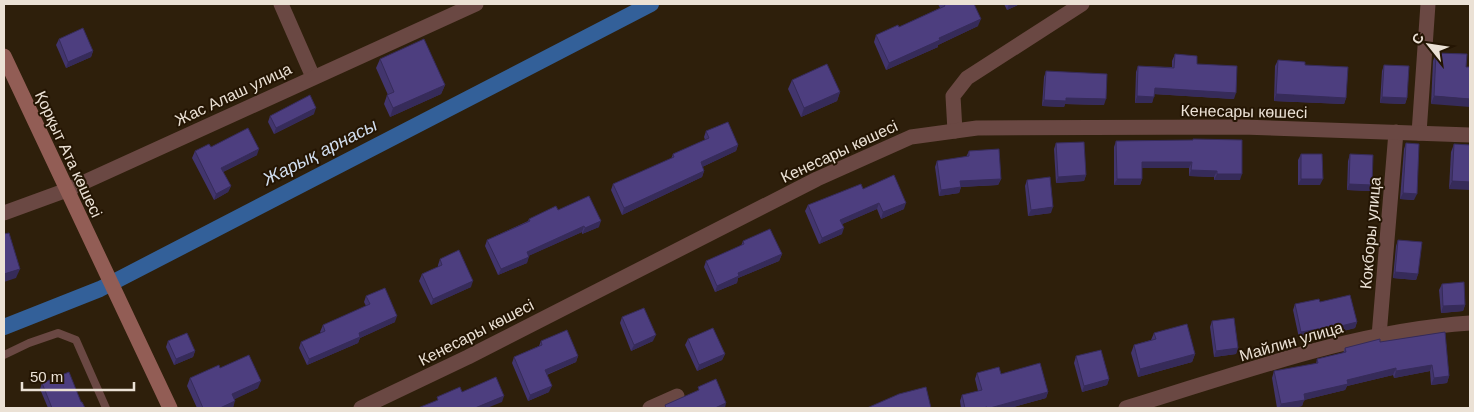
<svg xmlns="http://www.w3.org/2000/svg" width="1474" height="412" font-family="Helvetica,sans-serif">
	<rect width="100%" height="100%" fill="#2e1f0b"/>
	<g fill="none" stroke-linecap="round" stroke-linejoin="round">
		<!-- canal -->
		<path stroke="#336099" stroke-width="16" d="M 4,327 L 100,289 L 651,4"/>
		<!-- lane -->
		<path stroke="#6a4843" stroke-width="8" d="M 4,355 L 29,343 L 58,333 L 76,340 L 106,408"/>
		<!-- street -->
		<g stroke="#6a4843" stroke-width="15">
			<path d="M 281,4 L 313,77"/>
			<path d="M 955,131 L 953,96 L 967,78 L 1082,4"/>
			<path d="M 1419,133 L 1428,4"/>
			<path d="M 4,213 L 67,190 L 476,4"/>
			<path d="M 1379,336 L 1396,132"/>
			<path d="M 361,408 L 468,357 L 817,179 L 911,137 L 977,128 L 1242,127 L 1470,135"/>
			<path d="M 650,408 L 677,396"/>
			<path d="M 1126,408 C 1238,374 1352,331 1470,323"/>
		</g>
		<!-- secondary -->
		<path stroke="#925d55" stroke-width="15" d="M 4,56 L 170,408"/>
	</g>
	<!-- wall -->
	<g fill="#42356d">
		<path d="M 938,4 L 974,4 L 978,26 L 938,45 L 938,47 L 886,70 L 874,42 L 876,35 L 899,27 L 940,8 Z"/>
		<path d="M 1004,4 L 1020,4 L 1007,10 Z"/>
		<path d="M 59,39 L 93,51 L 91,57 L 66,68 L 56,45 Z"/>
		<path d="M 1436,53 L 1467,54 L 1431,104 L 1433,61 Z"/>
		<path d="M 1175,54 L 1197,64 L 1234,99 L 1154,94 L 1152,103 L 1135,103 L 1136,72 L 1138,66 L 1172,67 L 1172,61 Z"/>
		<path d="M 380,59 L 445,85 L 441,94 L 390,117 L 384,104 L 387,95 L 388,95 L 376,68 Z"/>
		<path d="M 1278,60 L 1305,65 L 1346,98 L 1344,104 L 1274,101 L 1275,66 Z"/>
		<path d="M 1384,65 L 1407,98 L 1405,104 L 1380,103 L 1382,71 Z"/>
		<path d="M 1046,71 L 1104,105 L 1065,104 L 1064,107 L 1042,106 L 1044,77 Z"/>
		<path d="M 792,80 L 840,92 L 837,101 L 801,117 L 788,89 Z"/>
		<path d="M 314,114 L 274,134 L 268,122 L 270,116 Z"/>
		<path d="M 706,131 L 738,145 L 736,151 L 702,167 L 704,171 L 702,177 L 622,215 L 611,190 L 613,184 L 671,159 L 673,154 L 705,140 L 704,137 Z"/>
		<path d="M 1192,140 L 1240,180 L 1214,180 L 1214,177 L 1189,176 L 1189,168 L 1142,168 L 1142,179 L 1140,185 L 1114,185 L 1114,147 L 1116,141 Z"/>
		<path d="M 1056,143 L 1086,175 L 1084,181 L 1056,183 L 1054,149 Z"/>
		<path d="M 1406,143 L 1414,200 L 1400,199 L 1404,149 Z"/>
		<path d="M 1454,144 L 1470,145 L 1449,189 L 1451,152 Z"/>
		<path d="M 211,147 L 257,155 L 223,172 L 231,186 L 228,192 L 214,200 L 192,158 L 195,151 Z"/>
		<path d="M 969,151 L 1001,179 L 998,185 L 961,187 L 959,193 L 939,196 L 935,167 L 937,161 L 966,157 Z"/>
		<path d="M 1301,154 L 1320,185 L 1298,185 L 1298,160 Z"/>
		<path d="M 1350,154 L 1372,185 L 1370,191 L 1347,190 L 1348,161 Z"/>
		<path d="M 1027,180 L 1051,213 L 1028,216 L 1025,186 Z"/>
		<path d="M 863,189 L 904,209 L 881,219 L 877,209 L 842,224 L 842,234 L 819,244 L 805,211 L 808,205 Z"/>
		<path d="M 529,219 L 599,227 L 582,234 L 582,232 L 528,256 L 527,263 L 498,275 L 485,246 L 487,240 L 528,221 Z"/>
		<path d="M 1398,240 L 1418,274 L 1416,280 L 1393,278 L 1396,246 Z"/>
		<path d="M 743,241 L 782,254 L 779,261 L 738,278 L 737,283 L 715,292 L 704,267 L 706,261 L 741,246 Z"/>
		<path d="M 440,259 L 471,287 L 431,305 L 419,281 L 422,274 L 438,267 L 438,265 Z"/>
		<path d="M 1442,284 L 1465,305 L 1463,311 L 1441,313 L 1439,290 Z"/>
		<path d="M 366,296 L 395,322 L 360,338 L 358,343 L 307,365 L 299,348 L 301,342 L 321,333 L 320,332 L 323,325 L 366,306 L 364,302 Z"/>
		<path d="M 1320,302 L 1357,322 L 1355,328 L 1327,335 L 1326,333 L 1299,338 L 1293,310 L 1295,304 Z"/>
		<path d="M 622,317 L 653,341 L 631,351 L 620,323 Z"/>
		<path d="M 1212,321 L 1238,348 L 1236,354 L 1214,357 L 1210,327 Z"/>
		<path d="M 1445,332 L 1449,376 L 1447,383 L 1431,385 L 1430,371 L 1394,378 L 1393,375 L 1347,386 L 1345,390 L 1304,400 L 1302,406 L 1293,408 L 1277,408 L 1272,378 L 1274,371 L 1316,364 L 1317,359 L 1343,353 L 1345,348 Z"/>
		<path d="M 1154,333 L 1195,354 L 1192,362 L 1138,377 L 1131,353 L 1134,345 L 1151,340 Z"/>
		<path d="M 688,339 L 725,354 L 722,360 L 697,371 L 685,345 Z"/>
		<path d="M 168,341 L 195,351 L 193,357 L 174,365 L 166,347 Z"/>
		<path d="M 541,341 L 578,356 L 576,362 L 547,375 L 549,392 L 528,401 L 512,363 L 514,357 L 539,346 Z"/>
		<path d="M 1076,356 L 1109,379 L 1107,385 L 1082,392 L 1074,363 Z"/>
		<path d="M 220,368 L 258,388 L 234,399 L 233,408 L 197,408 L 187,386 L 190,378 Z"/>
		<path d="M 977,373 L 1001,374 L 1048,392 L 1046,398 L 1010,408 L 961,408 L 960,401 L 962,395 L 978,391 L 975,379 Z"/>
		<path d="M 42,383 L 81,402 L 85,408 L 48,408 L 40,389 Z"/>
	</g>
	<!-- shaded-wall -->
	<g fill="#362b59">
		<path d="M 1009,4 L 1020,4 L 1007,10 Z"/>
		<path d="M 981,19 L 978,26 L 938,45 L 938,47 L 886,70 L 889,63 L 939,38 Z"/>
		<path d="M 93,51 L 91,57 L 66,68 L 68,62 Z"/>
		<path d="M 445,85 L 441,94 L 390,117 L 393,108 Z"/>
		<path d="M 1155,88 L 1236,93 L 1234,99 L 1153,94 Z"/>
		<path d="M 840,92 L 837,101 L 801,117 L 804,108 Z"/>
		<path d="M 1276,94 L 1346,98 L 1344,104 L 1274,101 Z"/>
		<path d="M 1137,96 L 1154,97 L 1152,103 L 1135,103 Z"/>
		<path d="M 1434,96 L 1470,99 L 1470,107 L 1431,104 Z"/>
		<path d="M 1382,97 L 1407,98 L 1405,104 L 1380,103 Z"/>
		<path d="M 1066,98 L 1106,99 L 1104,105 L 1065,104 L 1064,107 L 1042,106 L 1044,100 Z"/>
		<path d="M 316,108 L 314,114 L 274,134 L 276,128 Z"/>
		<path d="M 738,145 L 736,151 L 698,169 L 701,162 Z"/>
		<path d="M 259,149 L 257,155 L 219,174 L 221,168 Z"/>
		<path d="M 1142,162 L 1192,162 L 1189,168 L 1140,168 Z"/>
		<path d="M 1191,170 L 1217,171 L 1214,177 L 1189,176 Z"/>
		<path d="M 704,171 L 702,177 L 622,215 L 624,208 Z"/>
		<path d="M 1217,174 L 1242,174 L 1240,180 L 1214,180 Z"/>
		<path d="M 1086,175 L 1084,181 L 1056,183 L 1058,177 Z"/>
		<path d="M 1001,179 L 998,185 L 958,187 L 960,181 Z"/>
		<path d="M 1117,179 L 1142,179 L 1140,185 L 1114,185 Z"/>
		<path d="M 1301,179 L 1323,179 L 1320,185 L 1298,185 Z"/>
		<path d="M 1452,181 L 1470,182 L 1470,190 L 1449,189 Z"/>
		<path d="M 1349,184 L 1372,185 L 1370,191 L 1347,190 Z"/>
		<path d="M 231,186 L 228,192 L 214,200 L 216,194 Z"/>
		<path d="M 961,187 L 959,193 L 939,196 L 941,190 Z"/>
		<path d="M 1403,193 L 1417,194 L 1414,200 L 1400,199 Z"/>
		<path d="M 879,203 L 877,209 L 838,226 L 840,220 Z"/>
		<path d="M 906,203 L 904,209 L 881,219 L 883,212 Z"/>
		<path d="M 1053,207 L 1051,213 L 1028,216 L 1031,210 Z"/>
		<path d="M 601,221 L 599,227 L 582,234 L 585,228 Z"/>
		<path d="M 584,226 L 582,232 L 524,258 L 527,252 Z"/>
		<path d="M 844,228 L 842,234 L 819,244 L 822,238 Z"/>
		<path d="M 782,254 L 779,261 L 738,278 L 737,283 L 715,292 L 717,286 L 738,273 Z"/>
		<path d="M 529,257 L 527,263 L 498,275 L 501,269 Z"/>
		<path d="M 20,269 L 16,278 L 4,282 L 4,274 Z"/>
		<path d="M 1395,272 L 1418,274 L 1416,280 L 1393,278 Z"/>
		<path d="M 473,281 L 471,287 L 431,305 L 433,299 Z"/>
		<path d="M 1465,305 L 1463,311 L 1441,313 L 1443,306 Z"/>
		<path d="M 397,316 L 395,322 L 360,338 L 358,343 L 307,365 L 309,359 L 359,333 Z"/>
		<path d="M 1357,322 L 1355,328 L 1327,335 L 1329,329 Z"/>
		<path d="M 1329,327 L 1326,333 L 1299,338 L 1301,332 Z"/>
		<path d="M 656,335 L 653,341 L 631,351 L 634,345 Z"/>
		<path d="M 1238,348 L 1236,354 L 1214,357 L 1216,351 Z"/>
		<path d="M 195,351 L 193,357 L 174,365 L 176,359 Z"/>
		<path d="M 725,354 L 722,360 L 697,371 L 699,365 Z"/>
		<path d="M 1195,354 L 1192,362 L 1138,377 L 1140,369 Z"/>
		<path d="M 578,356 L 576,362 L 543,376 L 545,370 Z"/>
		<path d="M 1432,365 L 1430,371 L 1394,378 L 1396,371 Z"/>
		<path d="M 1396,368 L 1393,375 L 1347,386 L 1345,390 L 1304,400 L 1302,406 L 1293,408 L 1279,408 L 1281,404 L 1304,394 L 1347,380 Z"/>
		<path d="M 1449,376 L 1447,383 L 1431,385 L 1434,378 Z"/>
		<path d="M 1109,379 L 1107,385 L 1082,392 L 1084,386 Z"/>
		<path d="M 261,381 L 258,388 L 229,402 L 232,394 Z"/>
		<path d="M 552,386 L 549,392 L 528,401 L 530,395 Z"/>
		<path d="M 1048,392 L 1046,398 L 1010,408 L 990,408 Z"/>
		<path d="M 504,396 L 502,402 L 487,408 L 475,408 Z"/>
		<path d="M 235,401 L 233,408 L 220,408 Z"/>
		<path d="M 726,403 L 725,408 L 715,408 Z"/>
	</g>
	<!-- building -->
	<g fill="#4d3e7f" stroke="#362b59">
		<path d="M 944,4 L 974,4 L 981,19 L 939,38 L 940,40 L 889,63 L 876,35 L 898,25 L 899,27 L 945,6 Z"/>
		<path d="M 83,28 L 93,51 L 68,62 L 59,39 Z"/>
		<path d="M 424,39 L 445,85 L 393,108 L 387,95 L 394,92 L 380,59 Z"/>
		<path d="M 1436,53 L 1467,54 L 1466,67 L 1470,67 L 1470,99 L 1434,96 Z"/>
		<path d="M 1175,54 L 1197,56 L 1197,64 L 1237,66 L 1236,93 L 1155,88 L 1154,97 L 1137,96 L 1138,66 L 1174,68 Z"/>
		<path d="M 1278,60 L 1305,62 L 1305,65 L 1348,67 L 1346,98 L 1276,94 Z"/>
		<path d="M 827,64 L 840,92 L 804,108 L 792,80 Z"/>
		<path d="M 1384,65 L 1409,66 L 1407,98 L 1382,97 Z"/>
		<path d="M 1046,71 L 1107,74 L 1106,99 L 1066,98 L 1066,101 L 1044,100 Z"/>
		<path d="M 310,95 L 316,108 L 276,128 L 270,116 Z"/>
		<path d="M 728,122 L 738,145 L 701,162 L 704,171 L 624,208 L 613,184 L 674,157 L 673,154 L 709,138 L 706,131 Z"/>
		<path d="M 248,128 L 259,149 L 221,168 L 231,186 L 216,194 L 195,151 L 209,144 L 211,147 Z"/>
		<path d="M 1193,139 L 1242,140 L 1242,174 L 1217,174 L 1217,171 L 1191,170 L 1192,162 L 1142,162 L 1142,179 L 1117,179 L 1116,141 L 1193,140 Z"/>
		<path d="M 1084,142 L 1086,175 L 1058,177 L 1056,143 Z"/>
		<path d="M 1406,143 L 1419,144 L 1417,194 L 1403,193 Z"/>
		<path d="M 1454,144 L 1470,145 L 1470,182 L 1452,181 Z"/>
		<path d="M 999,149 L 1001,179 L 960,181 L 961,187 L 941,190 L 937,161 L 969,156 L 969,151 Z"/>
		<path d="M 1301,154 L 1322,154 L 1323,179 L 1301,179 Z"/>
		<path d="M 1350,154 L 1373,155 L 1372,185 L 1349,184 Z"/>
		<path d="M 894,175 L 906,203 L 883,212 L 879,203 L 840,220 L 844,228 L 822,238 L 808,205 L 861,184 L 863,189 Z"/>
		<path d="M 1050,177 L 1053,207 L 1031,210 L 1027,180 Z"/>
		<path d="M 589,196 L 601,221 L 585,228 L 584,226 L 527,252 L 529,257 L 501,269 L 487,240 L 530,221 L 529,219 L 556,206 L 558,210 Z"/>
		<path d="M 770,229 L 782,254 L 738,273 L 739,276 L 717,286 L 706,261 L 744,244 L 743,241 Z"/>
		<path d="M 9,233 L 20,269 L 4,274 L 4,234 Z"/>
		<path d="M 1398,240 L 1422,242 L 1418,274 L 1395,272 Z"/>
		<path d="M 459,250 L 473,281 L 433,299 L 422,274 L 442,265 L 440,259 Z"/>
		<path d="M 1464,282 L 1465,305 L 1443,306 L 1442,284 Z"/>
		<path d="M 385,288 L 397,316 L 359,333 L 360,337 L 309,359 L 301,342 L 325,331 L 323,325 L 370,304 L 366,296 Z"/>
		<path d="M 1350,295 L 1357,322 L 1329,329 L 1329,327 L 1301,332 L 1295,304 L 1319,299 L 1320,302 Z"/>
		<path d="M 644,308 L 656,335 L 634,345 L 622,317 Z"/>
		<path d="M 1234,318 L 1238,348 L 1216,351 L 1212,321 Z"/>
		<path d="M 1187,324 L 1195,354 L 1140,369 L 1134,345 L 1156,339 L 1154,333 Z"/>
		<path d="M 713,328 L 725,354 L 699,365 L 688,339 Z"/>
		<path d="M 567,330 L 578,356 L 545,370 L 552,386 L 530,395 L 514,357 L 542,345 L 541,341 Z"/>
		<path d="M 1445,332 L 1449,376 L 1434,378 L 1432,365 L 1396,371 L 1396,368 L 1347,380 L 1348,384 L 1304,394 L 1305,400 L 1281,404 L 1274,371 L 1318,363 L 1317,359 L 1346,352 L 1345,348 L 1380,339 L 1380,342 Z"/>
		<path d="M 187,333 L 195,351 L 176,359 L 168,341 Z"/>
		<path d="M 1101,350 L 1109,379 L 1084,386 L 1076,356 Z"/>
		<path d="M 249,355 L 261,381 L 232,394 L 235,401 L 220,408 L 203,408 L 190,378 L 219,365 L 220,368 Z"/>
		<path d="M 1040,363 L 1048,392 L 990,408 L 987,408 L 987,407 L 983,408 L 965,408 L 962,395 L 982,390 L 977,373 L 999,367 L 1001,374 Z"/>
		<path d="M 69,372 L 81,402 L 82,402 L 85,408 L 52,408 L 42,383 Z"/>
		<path d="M 496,377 L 504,396 L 475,408 L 418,408 L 438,400 L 437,397 L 460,387 L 462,392 Z"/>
		<path d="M 716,379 L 726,403 L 715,408 L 666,408 L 665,405 L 699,390 L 698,387 Z"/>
		<path d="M 926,387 L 931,408 L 867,408 L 899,394 Z"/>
	</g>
	<g text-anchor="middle" stroke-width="4" stroke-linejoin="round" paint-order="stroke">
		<!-- street labels -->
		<g font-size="16" fill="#ebe1d5" stroke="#241503">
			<text transform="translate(233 94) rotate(-25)" y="6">Жас Алаш улица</text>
			<text transform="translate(1244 111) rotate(1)" y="6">Кенесары көшесі</text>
			<text transform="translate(839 151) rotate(-25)" y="6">Кенесары көшесі</text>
			<text transform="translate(69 154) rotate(65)" y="6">Қорқыт Ата көшесі</text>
			<text transform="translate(1370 233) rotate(-85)" y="6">Кокборы улица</text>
			<text transform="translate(476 332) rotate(-27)" y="6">Кенесары көшесі</text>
			<text transform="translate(1291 341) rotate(-16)" y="6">Майлин улица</text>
		</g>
		<!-- water labels -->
		<g font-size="18" font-style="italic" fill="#d0ddee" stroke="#241503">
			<text transform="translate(320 152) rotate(-27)" y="6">Жарық арнасы</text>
		</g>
	</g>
	<!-- border -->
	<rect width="1474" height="412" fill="none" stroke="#ebe1d5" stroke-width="10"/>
	<!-- north arrow -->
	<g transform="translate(1429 45) rotate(300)" stroke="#241503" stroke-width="4" paint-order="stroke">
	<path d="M0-4L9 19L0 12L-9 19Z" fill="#ebe1d5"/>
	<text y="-8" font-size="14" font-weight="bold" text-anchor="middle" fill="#ebe1d5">С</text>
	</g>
	<!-- scale -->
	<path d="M22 382v8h112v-8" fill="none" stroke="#ebe1d5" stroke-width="2.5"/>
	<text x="30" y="382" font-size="15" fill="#ebe1d5" stroke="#241503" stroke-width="4" paint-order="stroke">50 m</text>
</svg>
